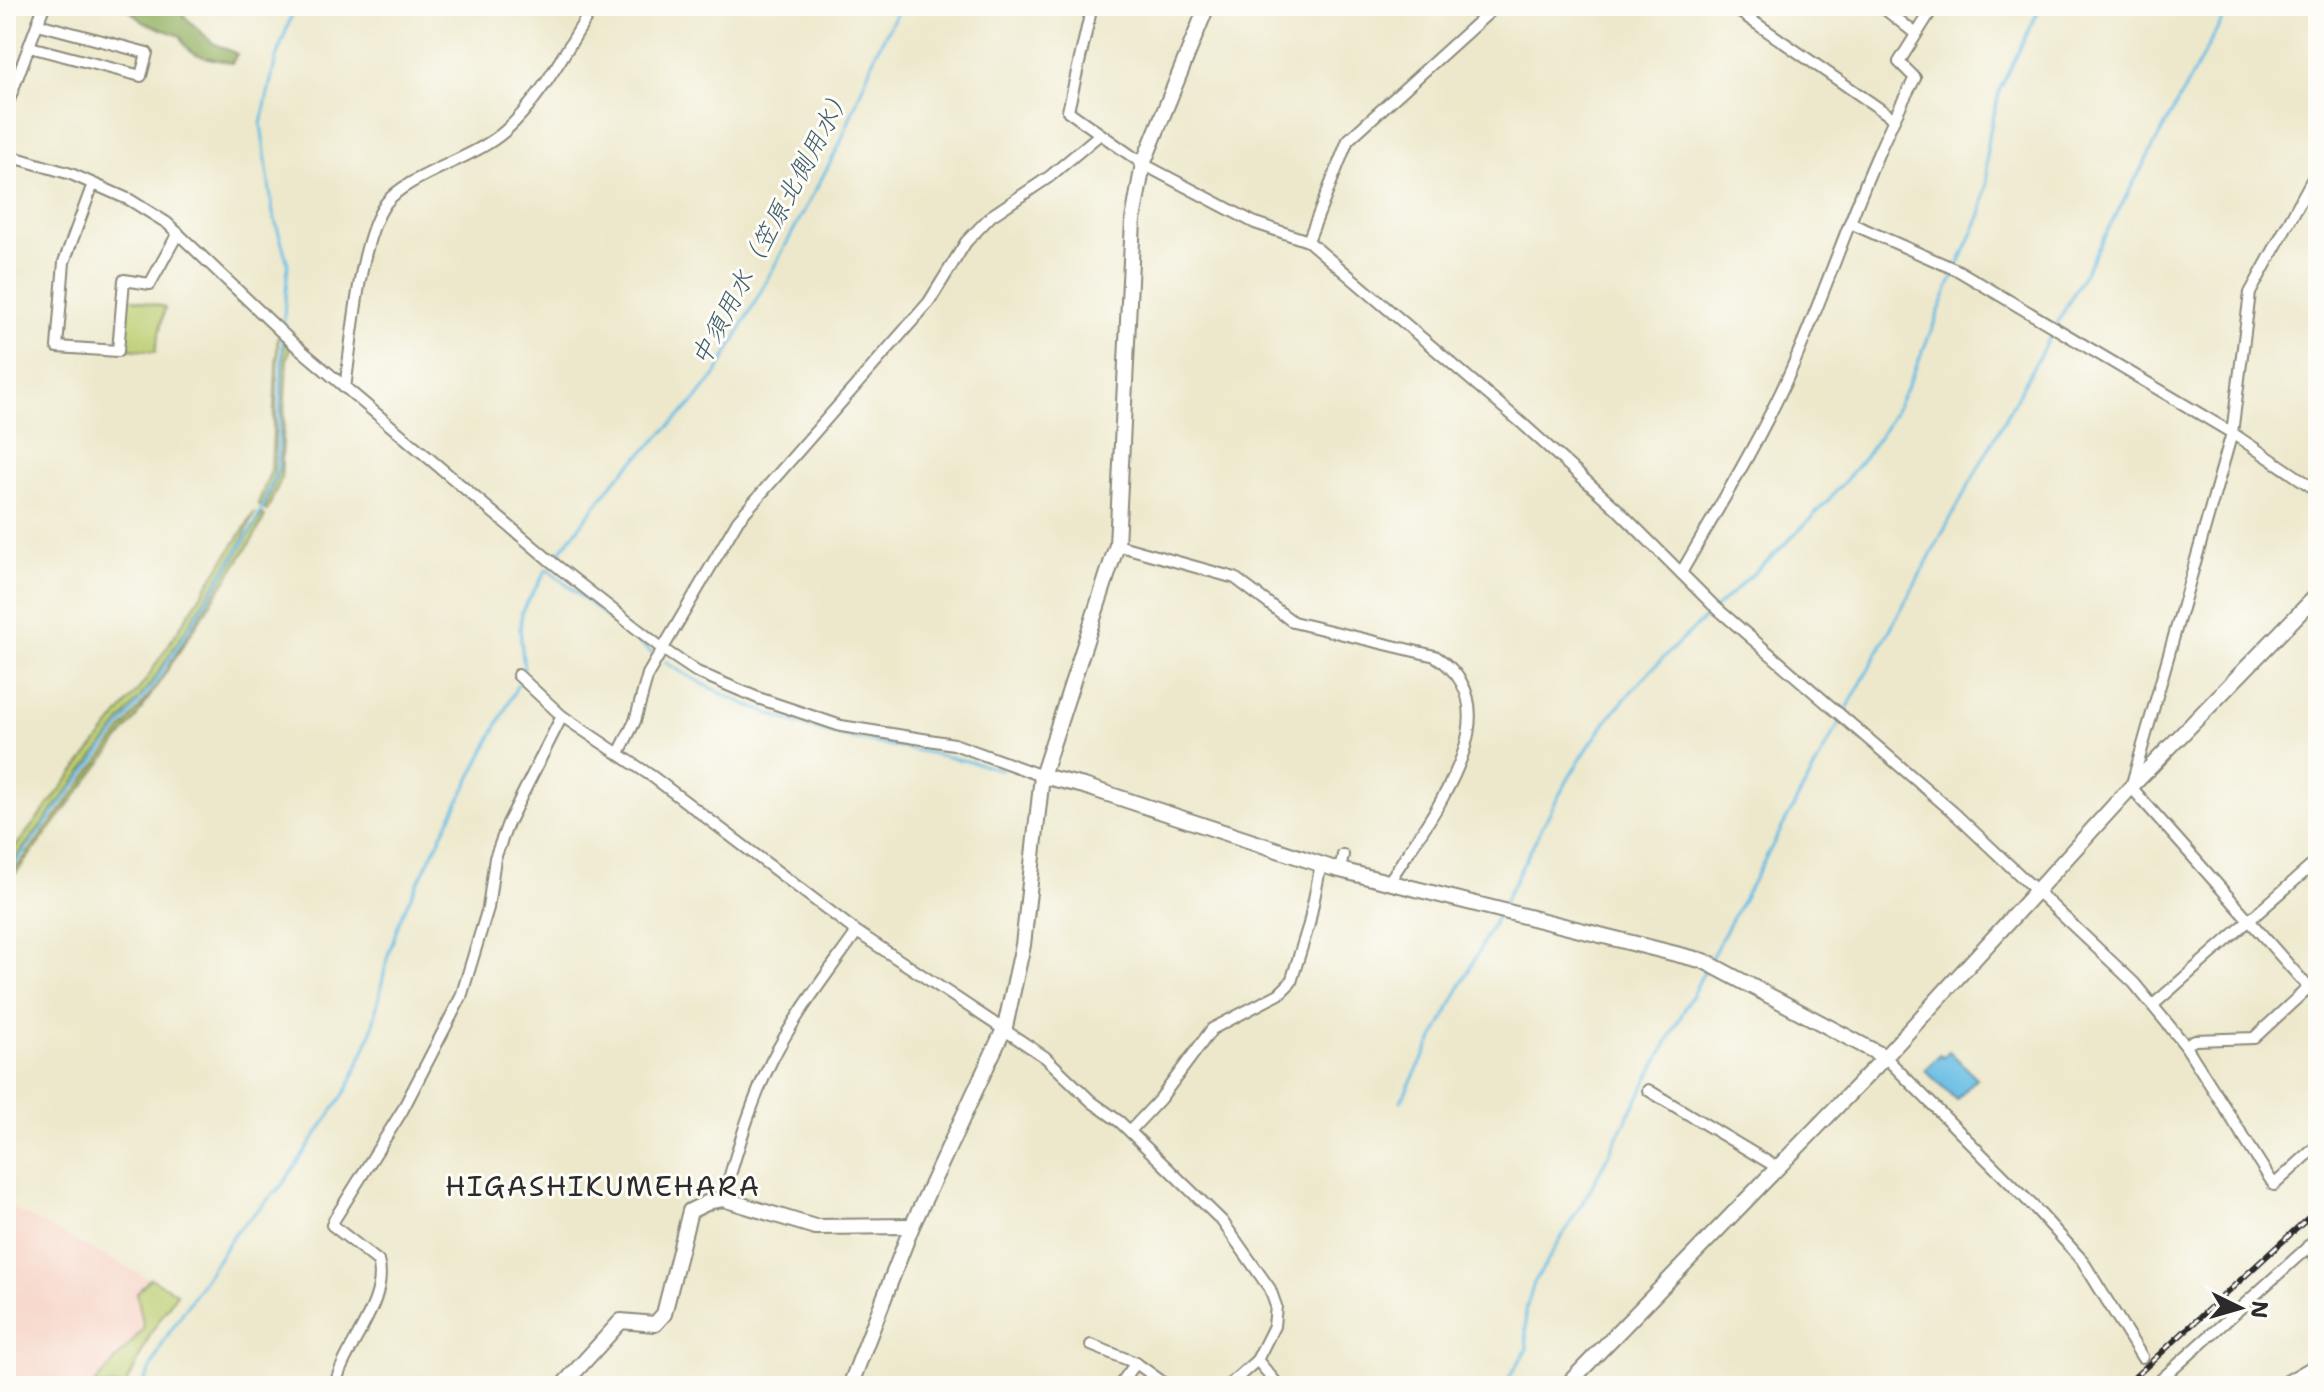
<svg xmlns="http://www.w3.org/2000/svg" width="2324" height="1392" font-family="'Shantell Sans','Klee One',sans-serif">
	<rect width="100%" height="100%" fill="#fdfcf7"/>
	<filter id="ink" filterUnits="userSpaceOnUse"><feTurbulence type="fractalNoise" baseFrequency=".0125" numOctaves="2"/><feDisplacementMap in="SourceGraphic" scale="16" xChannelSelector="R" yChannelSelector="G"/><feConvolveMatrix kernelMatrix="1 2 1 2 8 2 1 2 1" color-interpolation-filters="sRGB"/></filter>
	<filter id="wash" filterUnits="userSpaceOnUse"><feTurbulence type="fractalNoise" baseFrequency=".006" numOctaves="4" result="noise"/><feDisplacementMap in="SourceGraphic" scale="32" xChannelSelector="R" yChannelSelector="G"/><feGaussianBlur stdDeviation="1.8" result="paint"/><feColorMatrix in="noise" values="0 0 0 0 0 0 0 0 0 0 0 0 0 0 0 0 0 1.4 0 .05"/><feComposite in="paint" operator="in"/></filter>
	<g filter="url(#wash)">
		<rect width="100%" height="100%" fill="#ede8cb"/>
		<!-- built -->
		<path fill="#f6d2c4" d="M 6,1205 L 177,1293 L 152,1331 L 126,1386 L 6,1386 Z"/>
		<!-- green -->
		<g fill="#bbce72" stroke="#737c4e" stroke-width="2">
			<path d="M 124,297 L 165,307 L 155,352 L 120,348 Z"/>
			<path d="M 278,336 L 274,474 L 261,507 L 258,504 L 271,470 Z"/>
			<path d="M 284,341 L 291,347 L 287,359 L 281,479 L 267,511 L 264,510 L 280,468 Z"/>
			<path d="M 255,512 L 240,545 L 154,679 L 9,867 L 6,865 L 6,859 L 145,681 Z"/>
			<path d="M 262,514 L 265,516 L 254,537 L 136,718 L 16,873 L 14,871 L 157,685 Z"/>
			<path d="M 150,1278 L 177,1293 L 152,1331 L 126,1386 L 93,1386 L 144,1328 L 137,1293 Z"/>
		</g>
		<!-- forest -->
		<path fill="#94b164" stroke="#606e48" stroke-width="2" d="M 124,6 L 187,6 L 184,16 L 213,43 L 237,54 L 232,63 C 212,58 186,58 181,36 L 145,23 Z"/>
		<!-- water -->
		<path fill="#67bde4" stroke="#497488" stroke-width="2" d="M 1949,1051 L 1977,1078 L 1956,1100 L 1925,1070 L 1940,1054 L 1943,1057 Z"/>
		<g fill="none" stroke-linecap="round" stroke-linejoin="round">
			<!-- stream -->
			<g stroke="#67bde4" stroke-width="3">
				<path d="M 1380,6 L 1397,10 L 1412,6"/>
				<path d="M 1958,266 L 1981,214 L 1987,182 L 1987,143 L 2000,89 L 2041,6"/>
				<path d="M 283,330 L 288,264 L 273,213 L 261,124 L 276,58 L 295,6"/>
				<path d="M 556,557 L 617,478 L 694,402 L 718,371 L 839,146 L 877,50 L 901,6"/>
				<path d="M 665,662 C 719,696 783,723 846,737 C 898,748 950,755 1002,770"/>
				<path d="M 524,670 L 520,629 L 522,611 L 547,569 L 652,653"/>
				<path d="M 6,875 L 155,682 L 256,522 L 277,471 L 283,338"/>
				<path d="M 1502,906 C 1537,838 1569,766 1618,707 C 1699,610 1805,544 1879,437 C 1912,388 1931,327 1955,273"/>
				<path d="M 1711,958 L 2230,6"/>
				<path d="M 1401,1101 L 1497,916"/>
				<path d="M 142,1386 L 164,1341 L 235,1233 L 283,1184 L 348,1088 L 371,1034 L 388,955 L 402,914 L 518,684"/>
				<path d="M 725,1386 L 729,1378"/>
				<path d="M 1504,1386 L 1527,1349 L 1525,1312 L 1534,1283 L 1590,1190 L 1706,968"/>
			</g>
		</g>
	</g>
	<g filter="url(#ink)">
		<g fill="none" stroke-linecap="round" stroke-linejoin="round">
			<!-- street casing -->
			<g stroke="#8c8a7b" stroke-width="14">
				<g id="street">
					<path d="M 1092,6 L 1068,111 L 1143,164 L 1255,223 L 1308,241 L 1524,425 L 1616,508 L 1713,605 L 1953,812 L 2134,983 L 2185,1045 L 2274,1185 L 2318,1145"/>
					<path d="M 1731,6 L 1893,118"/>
					<path d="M 1881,6 L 1916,34"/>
					<path d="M 1750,18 L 1761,6"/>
					<path d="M 30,47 L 141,76 L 147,53 L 38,24"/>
					<path d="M 6,108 L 44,6"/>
					<path d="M 6,155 L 71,174 L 130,200 L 167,223 L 294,344 L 548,559 L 664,650 L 697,672 L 758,698 L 841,726 L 954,744 L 1042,776"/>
					<path d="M 2318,169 L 2250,293 L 2232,433 L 2131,787 L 2318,998"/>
					<path d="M 93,184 L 64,262 L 57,347 L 118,351 L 124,280 L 150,284 L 178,233"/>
					<path d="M 1850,223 L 1959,271 L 2232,433 L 2318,491"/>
					<path d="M 1308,241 L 1348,140 L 1496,6"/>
					<path d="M 345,388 C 352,341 359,239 386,203 C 407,175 474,159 505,131 C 542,98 567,47 594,6"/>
					<path d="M 1117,545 L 1235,578 L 1293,622 L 1435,656 C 1521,710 1425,823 1389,882"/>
					<path d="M 1681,573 C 1719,507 1760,440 1791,370 C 1834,273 1864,171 1915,78 L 1899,62 L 1934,6"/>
					<path d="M 518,675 L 562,716 L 653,777 L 857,932 L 1045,1057 L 1092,1102 L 1120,1122 L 1222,1221 L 1270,1289 L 1276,1306 L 1274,1326 L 1257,1360 L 1279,1386"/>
					<path d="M 619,753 L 635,721 L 648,674 L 738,520 L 929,302 L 966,242 L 991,216 L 1049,177 L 1099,135"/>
					<path d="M 1340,870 L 1343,855"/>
					<path d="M 2153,1005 L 2318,860"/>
					<path d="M 2185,1045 L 2195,1040 L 2254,1038 L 2309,987"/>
					<path d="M 1885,1057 L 2036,1209 L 2082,1260 L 2142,1357"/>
					<path d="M 1648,1090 L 1778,1168"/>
					<path d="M 1130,1131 L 1160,1099 L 1212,1029 L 1279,994 L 1291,982 L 1309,924 L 1321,864"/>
					<path d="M 723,1199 C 737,1152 750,1104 772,1060 C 795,1015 827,974 857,932"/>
					<path d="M 2308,1246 L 2318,1262"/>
					<path d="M 1091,1345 L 1136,1363 L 1168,1386"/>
					<path d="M 335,1386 C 343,1348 390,1301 378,1261 L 332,1225 L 334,1220 L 402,1111 L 461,997 L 488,908 L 495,858 L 508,823 L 562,716"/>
					<path d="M 1119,1386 L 1136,1363"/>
					<path d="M 1228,1386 L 1257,1360"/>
					<path d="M 2154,1386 L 2318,1238"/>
					<path d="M 2278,1386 L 2318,1363"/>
				</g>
			</g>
			<!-- secondary casing -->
			<g stroke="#8c8a7b" stroke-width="18">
				<g id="secondary">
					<path d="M 1042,776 L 1084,786 L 1332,868 L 1704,961 L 1885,1057"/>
					<path d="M 562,1386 L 621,1321 L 655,1324 L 664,1314 L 690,1211 L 711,1201 L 723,1199 L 815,1227 L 912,1226"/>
					<path d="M 850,1386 L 912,1226 L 1005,1027 L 1023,945 L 1042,776 L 1117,545 L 1133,220 L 1143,164 L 1207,6"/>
					<path d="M 1566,1386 L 1885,1057 L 2131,787 L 2318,594"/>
				</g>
			</g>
			<!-- street -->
			<use href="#street" stroke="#fff" stroke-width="10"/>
			<!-- secondary -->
			<use href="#secondary" stroke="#fff" stroke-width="14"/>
			<!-- rail casing -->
			<g stroke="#2b2b2b" stroke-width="6">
				<path id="rail" d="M 2125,1386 L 2318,1209"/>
			</g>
			<!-- rail -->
			<use href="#rail" stroke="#fdfcf7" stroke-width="3" stroke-dasharray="9" stroke-linecap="butt"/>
		</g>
	</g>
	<g text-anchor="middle" stroke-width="6" stroke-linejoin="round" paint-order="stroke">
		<!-- water labels -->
		<g font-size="26" font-style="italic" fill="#405e6c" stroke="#fdfcf7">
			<text transform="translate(771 226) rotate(-62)" y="9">中須用水（笠原北側用水）</text>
		</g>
		<!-- quarter labels -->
		<g font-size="28" letter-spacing="2" fill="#2b2b2b" stroke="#fdfcf7">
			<text x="603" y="1196">HIGASHIKUMEHARA</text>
		</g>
	</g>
	<!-- margin -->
	<rect width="2324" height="1392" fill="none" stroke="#fdfcf7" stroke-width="32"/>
	<!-- north arrow -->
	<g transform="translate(2240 1308) rotate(95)" stroke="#fdfcf7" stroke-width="6" paint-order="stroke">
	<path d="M0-6L14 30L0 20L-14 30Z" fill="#2b2b2b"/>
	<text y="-12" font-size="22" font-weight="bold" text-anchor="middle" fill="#2b2b2b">N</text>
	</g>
</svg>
